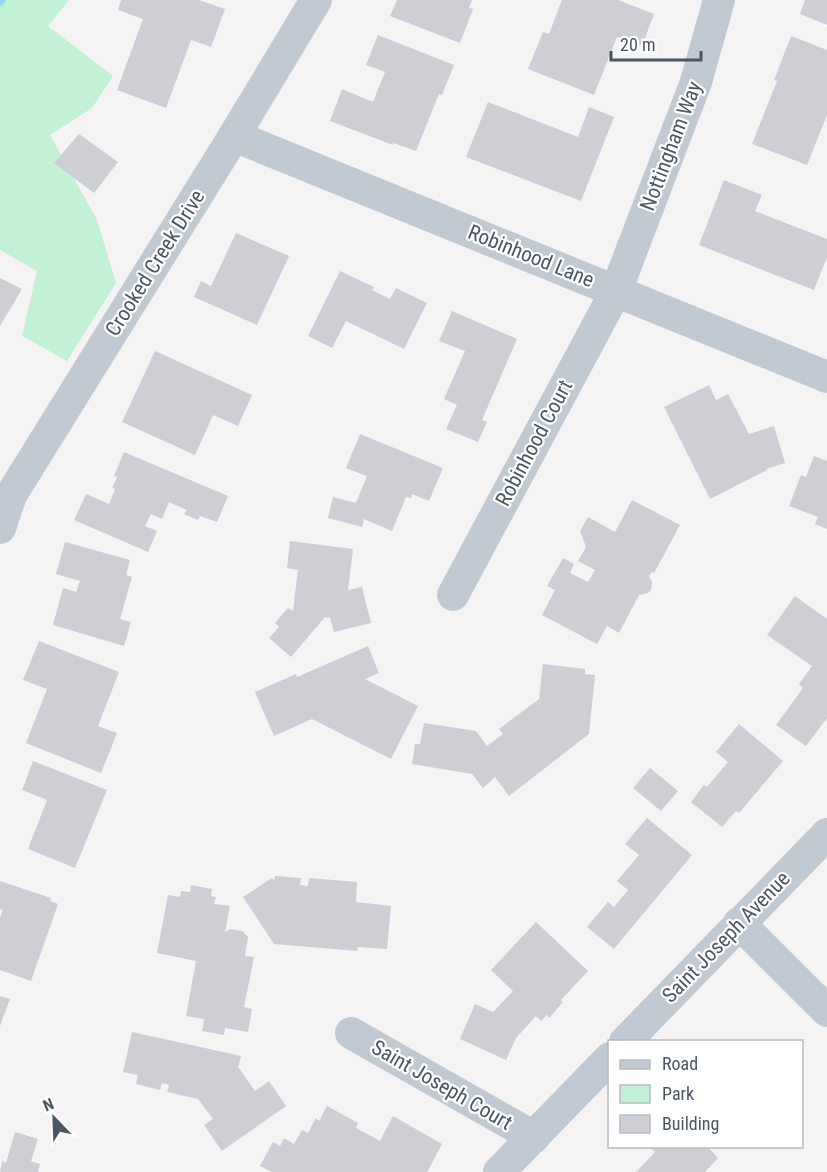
<svg xmlns="http://www.w3.org/2000/svg" width="827" height="1172" font-family="'Roboto Condensed',sans-serif">
	<rect width="100%" height="100%" fill="#f5f3f3"/>
	<!-- green -->
	<path fill="#c3f1d5" d="M 0,0 L 69,0 L 48,26 L 113,76 L 92,108 L 50,135 L 97,220 L 116,283 L 67,361 L 22,336 L 37,271 L 0,250 Z"/>
	<g fill="none" stroke-linecap="round" stroke-linejoin="round">
		<!-- stream -->
		<path stroke="#90daee" stroke-width="9" d="M 0,1 L 1,0"/>
	</g>
	<!-- building -->
	<g fill="#cdcfd5">
		<path d="M 121,0 L 199,0 L 225,9 L 211,47 L 191,40 L 166,108 L 117,90 L 143,19 L 118,10 Z"/>
		<path d="M 397,0 L 472,0 L 469,8 L 473,9 L 460,43 L 390,16 Z"/>
		<path d="M 562,0 L 618,0 L 654,14 L 642,46 L 617,37 L 594,95 L 528,69 L 543,32 L 549,34 Z"/>
		<path d="M 805,0 L 827,0 L 827,25 L 800,14 Z"/>
		<path d="M 378,35 L 454,65 L 442,95 L 439,94 L 416,151 L 393,143 L 393,145 L 330,121 L 342,89 L 373,102 L 385,72 L 366,65 Z"/>
		<path d="M 791,36 L 827,50 L 827,115 L 807,165 L 752,144 L 777,81 L 774,80 Z"/>
		<path d="M 488,102 L 578,137 L 589,107 L 614,117 L 581,201 L 466,157 Z"/>
		<path d="M 79,134 L 118,162 L 94,193 L 54,163 Z"/>
		<path d="M 724,180 L 762,195 L 755,211 L 827,239 L 827,257 L 814,290 L 699,245 Z"/>
		<path d="M 236,233 L 289,256 L 257,325 L 194,297 L 201,281 L 211,286 Z"/>
		<path d="M 340,271 L 374,287 L 372,290 L 390,299 L 396,288 L 427,303 L 404,349 L 346,321 L 332,348 L 308,336 Z"/>
		<path d="M 0,278 L 22,289 L 0,326 Z"/>
		<path d="M 452,311 L 517,339 L 482,420 L 487,422 L 478,442 L 446,429 L 457,405 L 444,399 L 465,351 L 439,341 Z"/>
		<path d="M 155,351 L 252,395 L 238,426 L 213,415 L 195,455 L 122,422 Z"/>
		<path d="M 709,385 L 716,400 L 728,394 L 749,434 L 774,426 L 785,463 L 766,469 L 767,470 L 710,499 L 664,407 Z"/>
		<path d="M 360,434 L 443,468 L 429,501 L 412,494 L 411,498 L 406,497 L 392,531 L 364,519 L 362,527 L 328,518 L 333,497 L 356,503 L 367,476 L 346,468 Z"/>
		<path d="M 124,452 L 228,496 L 217,522 L 200,516 L 198,520 L 184,514 L 187,510 L 169,502 L 162,519 L 151,514 L 145,526 L 157,531 L 148,552 L 74,520 L 86,494 L 109,504 L 115,489 L 112,488 L 117,477 L 114,476 Z"/>
		<path d="M 814,456 L 827,461 L 827,529 L 815,524 L 818,517 L 789,506 L 801,475 L 806,477 Z"/>
		<path d="M 632,500 L 680,525 L 654,573 L 652,572 L 649,576 L 652,582 L 651,590 L 648,593 L 639,595 L 619,633 L 607,626 L 597,644 L 542,615 L 555,590 L 547,586 L 563,558 L 574,564 L 570,573 L 588,582 L 595,570 L 578,561 L 586,547 L 580,531 L 588,517 L 615,532 Z"/>
		<path d="M 290,541 L 353,549 L 348,590 L 362,587 L 371,623 L 334,632 L 330,618 L 325,617 L 291,657 L 269,638 L 279,627 L 275,623 L 288,608 L 293,611 L 298,570 L 287,568 Z"/>
		<path d="M 65,542 L 130,560 L 126,575 L 132,577 L 120,619 L 131,622 L 124,646 L 53,625 L 63,588 L 76,592 L 80,581 L 56,574 Z"/>
		<path d="M 795,596 L 827,619 L 827,718 L 806,746 L 776,725 L 803,688 L 799,684 L 812,666 L 767,635 Z"/>
		<path d="M 39,641 L 119,672 L 98,726 L 117,733 L 101,773 L 26,743 L 47,689 L 23,680 Z"/>
		<path d="M 368,646 L 379,673 L 365,679 L 418,706 L 391,759 L 312,719 L 274,736 L 255,692 L 296,674 L 297,677 Z"/>
		<path d="M 543,664 L 585,669 L 585,674 L 595,675 L 589,734 L 509,796 L 495,777 L 483,788 L 472,774 L 412,764 L 415,744 L 420,744 L 424,723 L 476,731 L 487,746 L 503,734 L 499,729 L 539,699 Z"/>
		<path d="M 739,724 L 783,761 L 739,813 L 736,811 L 722,827 L 691,802 L 704,785 L 707,787 L 728,762 L 716,752 Z"/>
		<path d="M 33,761 L 107,790 L 75,868 L 28,849 L 47,800 L 22,790 Z"/>
		<path d="M 650,768 L 678,791 L 661,811 L 633,788 Z"/>
		<path d="M 647,818 L 692,855 L 614,949 L 587,927 L 608,902 L 614,907 L 628,890 L 617,881 L 639,855 L 625,844 Z"/>
		<path d="M 275,876 L 301,878 L 300,885 L 308,886 L 309,878 L 357,882 L 356,902 L 391,906 L 387,949 L 358,947 L 357,951 L 274,944 L 243,897 L 272,878 L 274,881 Z"/>
		<path d="M 0,881 L 51,898 L 50,901 L 58,904 L 31,981 L 0,970 L 0,918 L 3,910 L 0,909 Z"/>
		<path d="M 191,885 L 212,889 L 211,896 L 216,897 L 214,904 L 230,906 L 225,932 L 231,929 L 242,931 L 248,937 L 245,956 L 254,957 L 244,1007 L 252,1009 L 248,1032 L 225,1028 L 224,1035 L 202,1031 L 204,1019 L 186,1016 L 196,961 L 157,953 L 168,895 L 180,897 L 181,891 L 190,892 Z"/>
		<path d="M 536,922 L 588,971 L 561,1000 L 563,1002 L 549,1018 L 547,1015 L 541,1021 L 536,1016 L 516,1038 L 506,1060 L 460,1039 L 475,1004 L 493,1012 L 513,991 L 491,970 Z"/>
		<path d="M 0,996 L 10,999 L 0,1026 Z"/>
		<path d="M 132,1032 L 241,1056 L 238,1067 L 255,1091 L 269,1081 L 286,1106 L 222,1151 L 204,1125 L 213,1119 L 198,1099 L 167,1092 L 169,1085 L 162,1083 L 160,1090 L 136,1084 L 138,1075 L 123,1072 Z"/>
		<path d="M 327,1106 L 358,1123 L 356,1128 L 380,1141 L 393,1116 L 442,1144 L 427,1172 L 272,1172 L 260,1166 L 273,1142 L 280,1146 L 284,1138 L 294,1144 L 302,1130 L 308,1133 L 316,1118 L 319,1121 Z"/>
		<path d="M 15,1132 L 38,1139 L 31,1161 L 40,1164 L 38,1172 L 0,1172 L 2,1161 L 6,1163 Z"/>
		<path d="M 649,1146 L 707,1146 L 718,1158 L 705,1172 L 636,1172 L 655,1152 Z"/>
	</g>
	<g fill="none" stroke-linecap="round" stroke-linejoin="round">
		<!-- minor -->
		<g stroke="#c1cad2" stroke-width="32">
			<path d="M 234,136 L 827,377"/>
			<path d="M 0,528 L 11,495 L 234,136 L 316,0"/>
			<path d="M 453,595 L 616,291 L 696,82 L 719,0"/>
			<path d="M 739,923 L 827,1011"/>
			<path d="M 351,1033 L 534,1137"/>
			<path d="M 625,1042 L 827,834"/>
			<path d="M 499,1172 L 610,1058"/>
		</g>
	</g>
	<g text-anchor="middle" stroke-width="4.5" stroke-linejoin="round" paint-order="stroke">
		<!-- street labels -->
		<g font-size="21" fill="#4a5661" stroke="#fff">
			<text transform="translate(671 146) rotate(-69)" y="7">Nottingham Way</text>
			<text transform="translate(531 256) rotate(22)" y="7">Robinhood Lane</text>
			<text transform="translate(155 263) rotate(-58)" y="7">Crooked Creek Drive</text>
			<text transform="translate(534 443) rotate(-62)" y="7">Robinhood Court</text>
			<text transform="translate(726 937) rotate(-46)" y="7">Saint Joseph Avenue</text>
			<text transform="translate(442 1085) rotate(30)" y="7">Saint Joseph Court</text>
		</g>
	</g>
	<!-- legend -->
	<rect x="608" y="1040" width="195" height="108" fill="#ffffff" stroke="#b7bbc0" stroke-width="1.5"/>
	<rect x="620" y="1060" width="30" height="9" fill="#c1cad2" stroke="#b7bbc0" stroke-width="1.5"/>
	<text x="662" y="1070" font-size="18" fill="#4a5661">Road</text>
	<rect x="620" y="1085" width="30" height="18" fill="#c3f1d5" stroke="#b7bbc0" stroke-width="1.5"/>
	<text x="662" y="1100" font-size="18" fill="#4a5661">Park</text>
	<rect x="620" y="1115" width="30" height="18" fill="#cdcfd5" stroke="#b7bbc0" stroke-width="1.5"/>
	<text x="662" y="1130" font-size="18" fill="#4a5661">Building</text>
	<!-- north arrow -->
	<g transform="translate(54 1118) rotate(337)" stroke="#ffffff" stroke-width="4.5" paint-order="stroke">
	<path d="M0-4.5L10 22L0 15L-10 22Z" fill="#4a5661"/>
	<text y="-9" font-size="16" font-weight="bold" text-anchor="middle" fill="#4a5661">N</text>
	</g>
	<!-- scale -->
	<path d="M611 51v9h90v-9" fill="none" stroke="#4a5661" stroke-width="3"/>
	<text x="620" y="51" font-size="18" fill="#4a5661" stroke="#ffffff" stroke-width="4.5" paint-order="stroke">20 m</text>
</svg>
